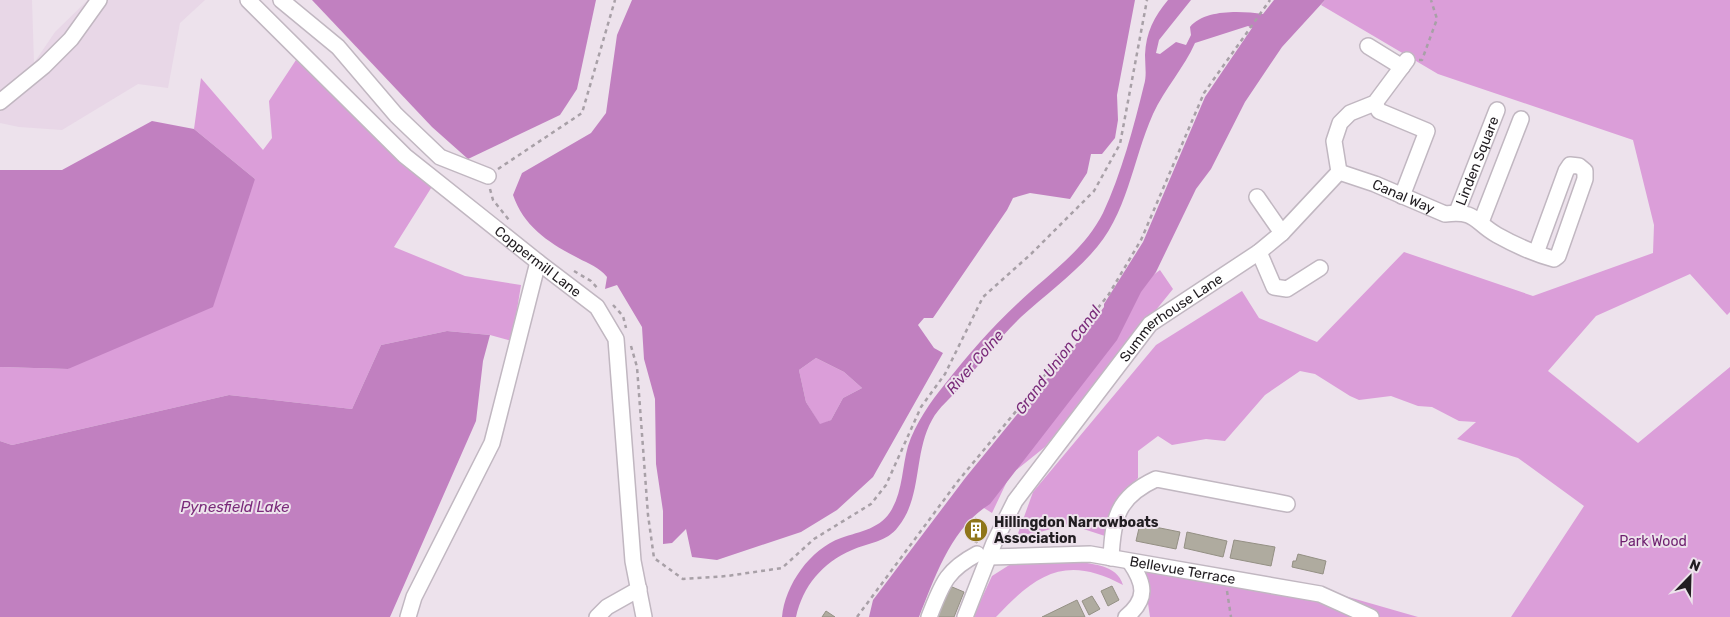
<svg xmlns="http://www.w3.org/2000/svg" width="1730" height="617" font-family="Rubik,sans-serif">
	<rect width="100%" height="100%" fill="#ede2ec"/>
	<!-- built -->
	<path fill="#e8d7e7" d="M 0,0 L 32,0 L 34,63 L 55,32 L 88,0 L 205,0 L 180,23 L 168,88 L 138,84 L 62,130 L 19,127 L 0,123 Z"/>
	<!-- green -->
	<g fill="#db9ed9">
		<path d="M 1325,0 L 1730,0 L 1730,312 L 1727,315 L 1690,274 L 1596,316 L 1548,371 L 1638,443 L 1730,367 L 1730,617 L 1511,617 L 1584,506 L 1518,458 L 1457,439 L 1476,422 L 1459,421 L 1432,407 L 1418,406 L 1391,396 L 1359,400 L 1350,396 L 1315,374 L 1300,371 L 1265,395 L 1225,441 L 1206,439 L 1172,445 L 1158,436 L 1138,451 L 1138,478 L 1117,506 L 1105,536 L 1068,524 L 1016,539 L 1033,492 L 1156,345 L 1242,291 L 1259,318 L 1317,342 L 1404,252 L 1533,296 L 1653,253 L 1654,225 L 1633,140 L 1438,74 L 1321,5 Z"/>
		<path d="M 296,60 L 433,185 L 394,247 L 465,276 L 521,285 L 512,341 L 490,335 L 447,331 L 381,345 L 352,409 L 229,395 L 12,445 L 0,441 L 0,367 L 68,369 L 255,179 L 194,129 L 201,78 L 263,150 L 272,138 L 269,101 Z"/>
		<path d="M 1160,270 L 1173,289 L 1045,447 L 1010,475 L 992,513 L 984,508 L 1000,458 L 1130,292 Z"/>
		<path d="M 816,358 L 844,372 L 862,388 L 843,398 L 831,420 L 820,425 L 806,402 L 799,370 Z"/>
		<path d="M 1072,561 C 1091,564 1117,564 1123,585 C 1066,554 1036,574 996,617 L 973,617 L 992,576 L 1014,562 Z"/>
		<path d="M 1142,562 L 1324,590 L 1418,617 L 1150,617 Z"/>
	</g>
	<!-- water -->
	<g fill="#c180c0" fill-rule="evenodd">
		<path d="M 312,0 L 596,0 L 577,89 L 560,115 L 468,159 L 432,127 Z"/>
		<path d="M 632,0 L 1135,0 L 1117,95 L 1118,120 L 1115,138 L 1102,154 L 1091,154 L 1087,173 L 1070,199 L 1030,193 L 1013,198 L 1007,210 L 933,318 L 924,318 L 918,325 L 934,348 L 943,353 L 873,477 L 837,510 L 801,532 L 717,560 L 692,557 L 686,529 L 672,543 L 663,544 L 663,511 L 656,464 L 655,399 L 644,359 L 642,327 L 617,285 L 605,289 L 607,277 C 599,267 589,264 578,258 C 549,243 524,227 513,195 L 522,173 L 591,133 L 606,113 L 617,35 ZM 816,358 L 844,372 L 862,388 L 843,398 L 831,420 L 820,424 L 806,402 L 799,370 Z"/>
		<path d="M 1168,0 L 1191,0 L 1159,40 L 1156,53 L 1160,54 L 1176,42 L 1186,45 L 1191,35 L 1190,27 C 1205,9 1241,11 1263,14 L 1274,0 L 1325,0 L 1282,47 L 1245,102 L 1211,169 L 1196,189 L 1156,272 L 1141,292 L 1117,340 L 990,504 C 951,528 935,577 919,617 L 869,617 L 873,600 L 966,477 L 1046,379 L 1051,377 L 1104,307 L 1104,304 L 1143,242 L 1205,97 L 1252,28 L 1248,26 L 1195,43 C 1184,68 1165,88 1153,114 C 1132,161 1128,215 1091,254 C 1070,277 1044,296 1021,317 C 999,338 981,363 961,386 C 952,397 938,408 932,420 C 913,454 923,496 898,527 C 887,542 868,543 852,550 C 822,563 803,586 796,617 L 782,617 C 785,585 810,549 841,538 C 861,531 881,529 892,509 C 903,489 902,467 908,446 C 915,424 931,401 945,384 C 967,356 991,328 1017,304 C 1047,275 1084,251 1103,213 C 1121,175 1134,126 1144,85 C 1147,75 1145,65 1145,55 C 1146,32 1154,17 1168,0 Z"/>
		<path d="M 152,121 L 194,129 L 255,179 L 213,307 L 68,369 L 0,367 L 0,170 L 62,170 Z"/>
		<path d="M 447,331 L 490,335 L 483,361 L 476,421 L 390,617 L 0,617 L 0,441 L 12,445 L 229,395 L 352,409 L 381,345 Z"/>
	</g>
	<!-- building -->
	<g fill="#afab9f" stroke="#949084">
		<path d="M 975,518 L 985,522 L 977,543 L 967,538 Z"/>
		<path d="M 1140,524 L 1180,532 L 1176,549 L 1136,541 Z"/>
		<path d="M 1187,532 L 1227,541 L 1223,557 L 1184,548 Z"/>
		<path d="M 1234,540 L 1275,547 L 1271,566 L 1230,558 Z"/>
		<path d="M 1298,554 L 1326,561 L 1323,574 L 1292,567 L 1293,561 L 1296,561 Z"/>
		<path d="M 945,584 L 964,592 L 954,617 L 931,617 Z"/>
		<path d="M 1112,586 L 1119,600 L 1108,606 L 1101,591 Z"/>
		<path d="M 1092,596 L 1100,609 L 1089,615 L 1082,601 Z"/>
		<path d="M 1077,600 L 1085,617 L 1042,617 Z"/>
		<path d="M 826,611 L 835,617 L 822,617 Z"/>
	</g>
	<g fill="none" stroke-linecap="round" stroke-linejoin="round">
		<!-- minor casing -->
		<g stroke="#c1b7c1" stroke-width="18">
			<g id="minor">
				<path id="s1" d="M 248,0 L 405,156 L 538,262 L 597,307 L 616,339 L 633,561 L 644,617"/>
				<path d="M 281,0 L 338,47 L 396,115 L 440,157 L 488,176"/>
				<path d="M 1368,46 L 1402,67"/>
				<path d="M 0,102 L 44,66 L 71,39 L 99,0"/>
				<path d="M 1375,103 L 1379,111 L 1427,131 L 1402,196"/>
				<path id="s2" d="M 1339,172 L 1375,184 L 1445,214 C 1477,210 1474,222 1497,235 C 1515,245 1535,254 1554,259 L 1558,256 L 1585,179 L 1585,171 L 1579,166 L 1570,165 L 1566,171 L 1536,253"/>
				<path d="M 1257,197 L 1282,233"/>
				<path id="s3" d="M 1457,212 L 1497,110"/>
				<path d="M 1481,222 L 1521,119"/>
				<path d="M 1259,252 L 1274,287 L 1287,289 L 1320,268"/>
				<path id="s4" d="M 989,557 L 1090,554 L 1320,594 L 1371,617"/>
				<path d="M 1111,558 C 1113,518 1117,497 1156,479 L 1287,504"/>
				<path d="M 408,617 L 414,597 L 492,443 L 538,262"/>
				<path d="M 597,617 L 607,607 L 639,589"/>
				<path d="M 929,617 C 942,585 945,571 977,554"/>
				<path id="s5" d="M 965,617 L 994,543 L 1015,501 L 1150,324 L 1259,252 L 1282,233 L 1339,172 L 1334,141 L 1340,123 L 1350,113 L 1375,103 L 1407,60"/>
				<path d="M 1126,617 C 1148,599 1145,584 1130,562"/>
			</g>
		</g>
		<!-- path -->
		<g stroke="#a8a0a7" stroke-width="2.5" stroke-dasharray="4 4" stroke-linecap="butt">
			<path d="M 1419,60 L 1422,60 L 1437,19 L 1431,0"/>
			<path d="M 498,169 L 582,113 L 615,0"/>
			<path d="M 490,189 L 493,200 L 509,220"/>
			<path d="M 574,271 L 591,281 L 599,290"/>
			<path d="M 613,305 L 623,316 L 626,328"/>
			<path d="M 631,346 L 637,367 L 648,515 L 654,558 L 683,579 L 727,576 L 782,568 L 814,539 L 871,504 L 886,485 L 921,407 L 945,374 L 983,297 L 1031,254 L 1094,191 L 1120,144 L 1147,0"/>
			<path d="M 1227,591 L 1231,617"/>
			<path d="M 857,617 L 958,481 L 1022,404 L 1109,294 L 1141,240 L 1204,93 L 1270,0"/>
		</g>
		<!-- minor -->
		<use href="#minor" stroke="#fff" stroke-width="15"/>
	</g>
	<!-- icons -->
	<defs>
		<g id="building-disc" transform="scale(1.25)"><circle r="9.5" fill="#8f751a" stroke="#ede2ec"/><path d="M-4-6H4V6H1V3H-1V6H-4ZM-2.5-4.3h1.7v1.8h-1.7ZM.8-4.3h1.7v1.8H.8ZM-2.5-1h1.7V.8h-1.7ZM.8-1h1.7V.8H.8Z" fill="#fff"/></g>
	</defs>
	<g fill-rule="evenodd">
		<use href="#building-disc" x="976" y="530"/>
	</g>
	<g text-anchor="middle" stroke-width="4" stroke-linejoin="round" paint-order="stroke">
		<!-- street labels -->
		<g font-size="14" fill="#211d21" stroke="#ede2ec">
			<text dy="5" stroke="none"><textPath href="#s3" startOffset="55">Linden Square</textPath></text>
			<text dy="5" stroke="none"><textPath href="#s2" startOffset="69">Canal Way</textPath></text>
			<text dy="5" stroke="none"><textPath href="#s1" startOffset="391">Coppermill Lane</textPath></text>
			<text dy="5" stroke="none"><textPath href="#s5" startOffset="369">Summerhouse Lane</textPath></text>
			<text dy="5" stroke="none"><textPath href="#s4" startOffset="195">Bellevue Terrace</textPath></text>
		</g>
		<!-- poi labels -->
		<g font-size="14" font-weight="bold" fill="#211d21" stroke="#ede2ec" text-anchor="start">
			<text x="994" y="527">Hillingdon Narrowboats<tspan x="994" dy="16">Association</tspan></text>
		</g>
		<!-- park labels -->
		<g font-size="14" fill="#6e1f6f" stroke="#ede2ec">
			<text x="1653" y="546">Park Wood</text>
		</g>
		<!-- water labels -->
		<g font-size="15" font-style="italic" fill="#7a2b7a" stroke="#ede2ec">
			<text transform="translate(1058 360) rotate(-53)" y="5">Grand Union Canal</text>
			<text transform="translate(975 362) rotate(-49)" y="5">River Colne</text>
			<text x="235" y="512">Pynesfield Lake</text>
		</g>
	</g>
	<!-- north arrow -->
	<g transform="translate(1690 577) rotate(23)" stroke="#ede2ec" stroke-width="4" paint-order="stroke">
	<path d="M0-4L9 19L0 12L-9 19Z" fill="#211d21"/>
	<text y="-8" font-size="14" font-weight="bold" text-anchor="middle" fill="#211d21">N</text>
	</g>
</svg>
